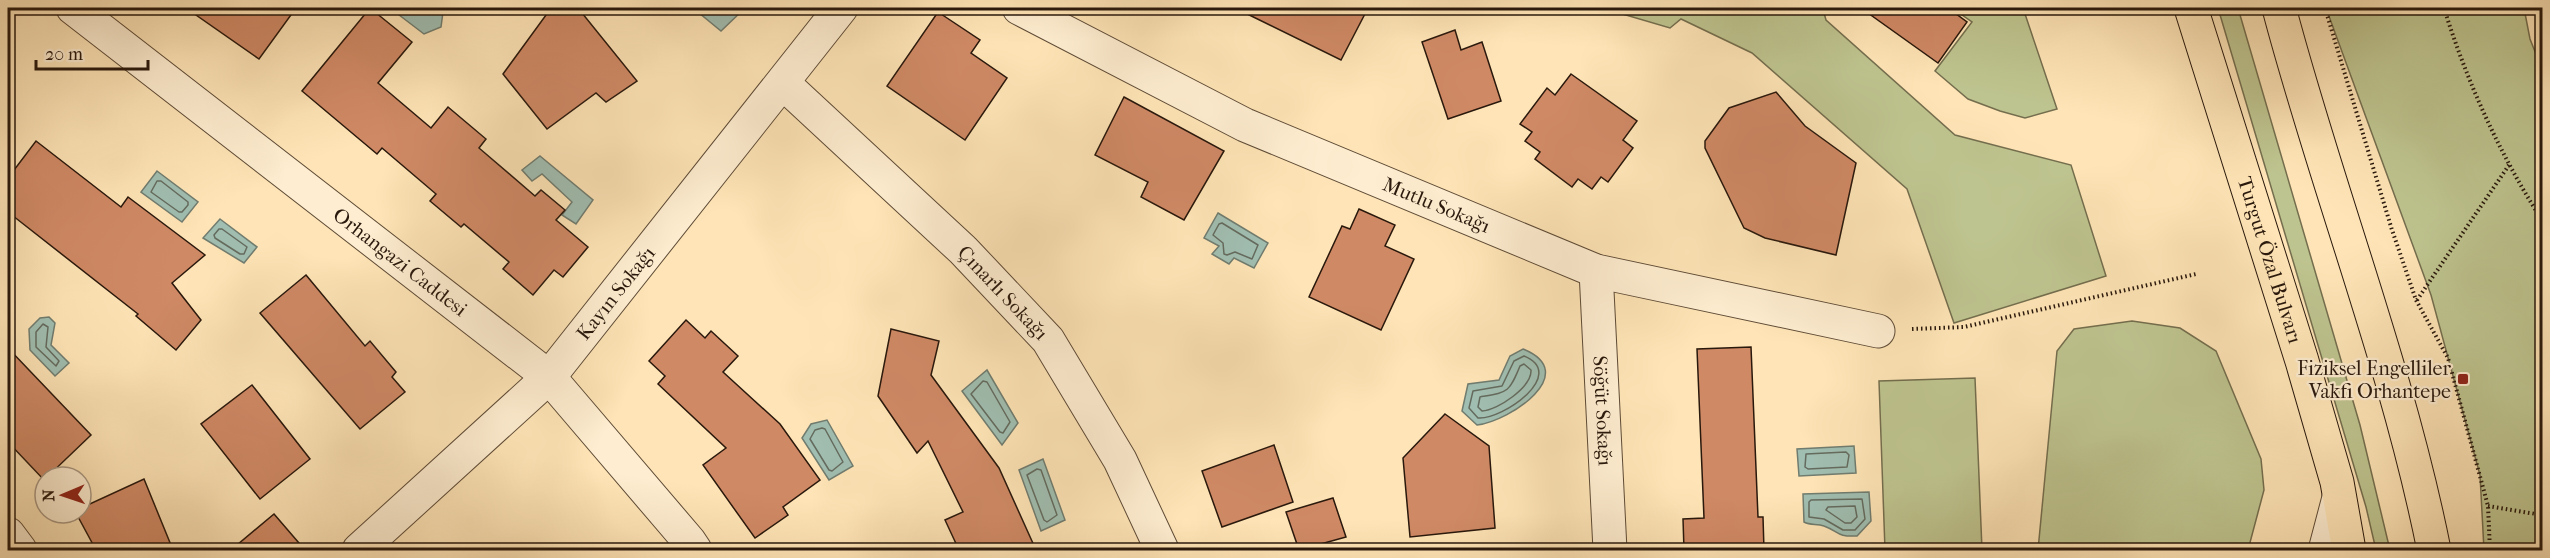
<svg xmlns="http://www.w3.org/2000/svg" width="2550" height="558" font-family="'IM FELL French Canon',serif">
	<rect width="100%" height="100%" fill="#fee4b6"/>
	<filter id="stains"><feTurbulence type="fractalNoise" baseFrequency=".00333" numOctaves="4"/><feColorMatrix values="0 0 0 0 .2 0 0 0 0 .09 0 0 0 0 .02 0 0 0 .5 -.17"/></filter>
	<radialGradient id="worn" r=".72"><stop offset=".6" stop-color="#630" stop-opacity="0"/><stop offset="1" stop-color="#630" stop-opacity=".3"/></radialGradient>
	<!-- green -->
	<g fill="#bec48f" stroke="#746e4e" stroke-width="1.5">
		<path d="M 1602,8 L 1823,9 L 1826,20 L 1955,135 L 2071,165 L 2106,276 L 1954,323 L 1907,189 L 1752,53 L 1681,19 L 1670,28 Z"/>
		<path d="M 1952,8 L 2023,8 L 2057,109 L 2025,118 L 2000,111 L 1968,99 L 1935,71 L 1972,22 Z"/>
		<path d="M 2218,8 L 2238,8 L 2360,425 L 2390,550 L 2376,550 L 2366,507 Z"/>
		<path d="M 2326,8 L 2524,8 L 2530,39 L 2542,69 L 2542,550 L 2484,550 L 2480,475 L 2431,295 Z"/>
		<path d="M 2132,321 L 2180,328 L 2216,351 L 2261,459 L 2264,490 L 2248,550 L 2038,550 L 2057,351 L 2074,329 Z"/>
		<path d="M 1975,378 L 1982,550 L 1885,550 L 1879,381 Z"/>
	</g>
	<!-- water -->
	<g fill="#a0beb1" stroke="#707c6f" stroke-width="1.5">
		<path d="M 390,8 L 438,8 L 443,12 L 441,27 L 424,34 Z"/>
		<path d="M 693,8 L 745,8 L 721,31 Z"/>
		<path d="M 540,156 L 593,200 L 576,224 L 562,215 L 572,202 L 542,174 L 532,181 L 522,170 Z"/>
		<path d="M 157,171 L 198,202 L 182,222 L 141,192 Z"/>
		<path d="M 1218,213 L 1268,243 L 1254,268 L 1234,258 L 1229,264 L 1212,254 L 1219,246 L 1204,238 Z"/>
		<path d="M 220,219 L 257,247 L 244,263 L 203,238 Z"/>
		<path d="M 49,317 L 55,323 L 51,345 L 69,363 L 55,376 L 30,350 L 29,329 L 40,318 Z"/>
		<path d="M 1523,349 C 1582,373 1510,421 1477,425 L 1462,411 L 1468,384 L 1499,380 L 1510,356 Z"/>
		<path d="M 987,370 L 1018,423 L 1002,445 L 962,391 Z"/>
		<path d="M 827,420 L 853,466 L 829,480 L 802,438 L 811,424 Z"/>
		<path d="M 1854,446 L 1856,473 L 1799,476 L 1797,449 Z"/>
		<path d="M 1043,459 L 1065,520 L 1041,531 L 1019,470 Z"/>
		<path d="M 1869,492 L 1871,521 L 1857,536 C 1836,537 1840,532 1824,526 C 1817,523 1811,526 1804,522 L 1803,494 Z"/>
	</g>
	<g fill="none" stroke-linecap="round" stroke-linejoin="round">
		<!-- shore -->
		<g stroke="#646b5e" stroke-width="1.5">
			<path d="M 157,181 L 161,181 L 188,202 L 188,205 L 182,212 L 179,212 L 151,192 Z"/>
			<path d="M 1222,223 L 1258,245 L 1252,259 L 1235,252 L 1227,255 L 1224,254 L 1223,243 L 1213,235 L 1219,224 Z"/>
			<path d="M 219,229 L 222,229 L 247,247 L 244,254 L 240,254 L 215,238 L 214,235 Z"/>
			<path d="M 43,324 L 48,327 L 46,347 L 59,361 L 56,366 L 36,347 L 36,332 Z"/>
			<path d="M 1524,356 C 1568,374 1503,420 1478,418 L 1469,408 L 1473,391 L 1502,386 L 1514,361 Z"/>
			<path d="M 1524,364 L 1531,370 C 1532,387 1498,410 1482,411 L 1478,407 L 1480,397 C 1508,392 1509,393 1520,366 Z"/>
			<path d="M 983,381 L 987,382 L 1010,422 L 1003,433 L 1000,432 L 971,394 Z"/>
			<path d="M 822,428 L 825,429 L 843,462 L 832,471 L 829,470 L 810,439 L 815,430 Z"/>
			<path d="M 1846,452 L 1849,455 L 1847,467 L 1808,469 L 1805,467 L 1806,454 Z"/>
			<path d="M 1037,469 L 1041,470 L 1057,515 L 1047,522 L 1044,520 L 1027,475 Z"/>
			<path d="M 1862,499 L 1865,519 L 1855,530 L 1843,530 L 1824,519 L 1809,517 L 1809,502 L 1811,500 Z"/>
			<path d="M 1855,506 L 1857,517 L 1851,523 L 1845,523 L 1826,510 L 1828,507 Z"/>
		</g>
	</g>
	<!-- building -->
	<g fill="#cf8965" stroke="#29180c" stroke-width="1.5">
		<path d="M 186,8 L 296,8 L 259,59 Z"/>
		<path d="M 370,8 L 412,42 L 378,83 L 431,128 L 448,107 L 486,139 L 479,148 L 535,196 L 541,190 L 565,210 L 556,220 L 588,247 L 563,277 L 554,270 L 533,295 L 503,269 L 509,262 L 464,224 L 461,227 L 430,201 L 436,194 L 382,148 L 377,154 L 302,91 Z"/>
		<path d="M 555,8 L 578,8 L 637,81 L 606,102 L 596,93 L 547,129 L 503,74 L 546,15 Z"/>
		<path d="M 1235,8 L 1368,8 L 1341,60 Z"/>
		<path d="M 1861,8 L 1948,8 L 1967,22 L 1938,63 Z"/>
		<path d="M 938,12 L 980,40 L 971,53 L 1007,78 L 965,140 L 887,86 Z"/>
		<path d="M 1455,30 L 1461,50 L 1482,42 L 1501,101 L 1448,119 L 1422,42 Z"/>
		<path d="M 1571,74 L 1637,121 L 1623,140 L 1633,148 L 1608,182 L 1601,177 L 1592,189 L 1578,179 L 1572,187 L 1535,159 L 1540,152 L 1525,141 L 1532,132 L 1520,124 L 1547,88 L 1555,95 Z"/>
		<path d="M 1776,92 L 1805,126 L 1856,163 L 1836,255 L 1765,238 L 1744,228 L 1705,148 L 1705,141 L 1729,108 Z"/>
		<path d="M 1124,97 L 1224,151 L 1184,220 L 1141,197 L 1148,182 L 1095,155 Z"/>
		<path d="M 36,141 L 121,207 L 128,197 L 205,255 L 172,283 L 201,320 L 176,350 L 136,316 L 138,314 L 8,212 L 8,178 Z"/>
		<path d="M 1359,209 L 1395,225 L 1385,246 L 1414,259 L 1381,330 L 1309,297 L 1342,226 L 1350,229 Z"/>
		<path d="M 306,275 L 365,346 L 370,341 L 396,372 L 392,377 L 405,392 L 360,429 L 260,313 Z"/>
		<path d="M 686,320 L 705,338 L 711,331 L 738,356 L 723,372 L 780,424 L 820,480 L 783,507 L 788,515 L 755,538 L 703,465 L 726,448 L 658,384 L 665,376 L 649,361 Z"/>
		<path d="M 891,329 L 939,341 L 931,375 L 999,468 L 1036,550 L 959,550 L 945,520 L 963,512 L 928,441 L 917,453 L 878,396 Z"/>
		<path d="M 1751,347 L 1758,517 L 1763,517 L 1764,550 L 1684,550 L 1683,519 L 1704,518 L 1697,349 Z"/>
		<path d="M 8,348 L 91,435 L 44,480 L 8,442 Z"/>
		<path d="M 252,385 L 310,459 L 260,499 L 201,424 Z"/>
		<path d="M 1445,414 L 1489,446 L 1495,528 L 1410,537 L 1403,458 Z"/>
		<path d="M 1274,445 L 1293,502 L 1222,527 L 1202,471 Z"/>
		<path d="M 144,479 L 173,550 L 96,550 L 76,513 L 81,513 L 81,508 Z"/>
		<path d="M 1333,498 L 1346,537 L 1299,550 L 1286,512 Z"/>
		<path d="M 274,514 L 305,550 L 231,550 Z"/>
	</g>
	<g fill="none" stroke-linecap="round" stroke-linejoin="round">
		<!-- service casing -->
		<g stroke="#5e4b36" stroke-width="23">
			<path id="service" d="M 2319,550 L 2334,493"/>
		</g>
		<!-- minor casing -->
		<g stroke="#5e4b36" stroke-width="35">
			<g id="minor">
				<path id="s1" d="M 1019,8 L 1245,125 L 1596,271 L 1878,331"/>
				<path id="s2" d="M 783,83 L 963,250 L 1048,340 L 1120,460 L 1162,550"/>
				<path id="s3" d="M 1596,271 L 1610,550"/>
				<path d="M 8,534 L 20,550"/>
				<path id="s4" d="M 359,550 L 549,377 L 841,8"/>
			</g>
		</g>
		<!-- tertiary casing -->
		<g stroke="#5e4b36" stroke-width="35">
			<g id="tertiary">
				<path id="s5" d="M 73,8 L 549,377 L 689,541 L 695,550"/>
			</g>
		</g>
		<!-- trunk casing -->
		<g stroke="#29180c" stroke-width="35">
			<g id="trunk">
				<path id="s6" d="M 2191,8 L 2302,361 L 2337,482 L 2349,550"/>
				<path d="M 2279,8 C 2327,190 2397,365 2434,550"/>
			</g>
		</g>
		<!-- path -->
		<g stroke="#29180c" stroke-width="4" stroke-dasharray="1.5 3" stroke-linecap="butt">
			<path d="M 2325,8 L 2392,230 L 2416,300 L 2448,358 L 2488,506 L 2490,550"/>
			<path d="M 2444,8 C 2467,82 2500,155 2542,220"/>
			<path d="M 2417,300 L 2509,165"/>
			<path d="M 1912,329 L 1964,327 L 2196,274"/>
			<path d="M 2488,506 L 2542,515"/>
		</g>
		<!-- service -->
		<use href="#service" stroke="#feedd0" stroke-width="21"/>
		<!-- minor -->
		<use href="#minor" stroke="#feedd0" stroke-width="33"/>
		<!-- tertiary -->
		<use href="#tertiary" stroke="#feedd0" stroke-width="33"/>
		<!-- trunk -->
		<use href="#trunk" stroke="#fee4b6" stroke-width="33"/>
	</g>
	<!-- markers -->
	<rect fill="#8f2418" stroke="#feedd0" stroke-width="2" x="2457" y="373" width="12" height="12" rx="3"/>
	<g text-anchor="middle" stroke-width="4.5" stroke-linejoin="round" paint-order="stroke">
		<!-- street labels -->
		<g font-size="20" fill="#29180c" stroke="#feedd0">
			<text dy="7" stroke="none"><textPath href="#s1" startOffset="462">Mutlu Sokağı</textPath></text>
			<text dy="7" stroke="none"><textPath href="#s6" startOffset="264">Turgut Özal Bulvarı</textPath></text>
			<text dy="7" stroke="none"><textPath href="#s5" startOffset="414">Orhangazi Caddesi</textPath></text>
			<text dy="7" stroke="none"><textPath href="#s4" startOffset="364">Kayın Sokağı</textPath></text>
			<text dy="7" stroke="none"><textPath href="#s2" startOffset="304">Çınarlı Sokağı</textPath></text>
			<text dy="7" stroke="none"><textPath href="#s3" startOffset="140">Söğüt Sokağı</textPath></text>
		</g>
		<!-- poi labels -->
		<g font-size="20" fill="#29180c" stroke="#feedd0" text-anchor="end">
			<text x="2451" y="375">Fiziksel Engelliler<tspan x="2451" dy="23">Vakfı Orhantepe</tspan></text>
		</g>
	</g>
	<!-- margin -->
	<rect width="2550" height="558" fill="none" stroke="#fee4b6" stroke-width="30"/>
	<rect x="9" y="9" width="2532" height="540" fill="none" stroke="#29180c" stroke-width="3"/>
	<rect x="15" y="15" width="2520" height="528" fill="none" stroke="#29180c" stroke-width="1.5"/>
	<!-- north arrow -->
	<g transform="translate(63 495) rotate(268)"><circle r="28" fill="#feedd0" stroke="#a99882" stroke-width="1.5"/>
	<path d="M0-4.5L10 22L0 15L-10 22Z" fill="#8f2418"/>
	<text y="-9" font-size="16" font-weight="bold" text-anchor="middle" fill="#29180c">N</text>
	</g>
	<!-- scale -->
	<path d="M36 60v9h112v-9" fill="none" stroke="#29180c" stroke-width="3"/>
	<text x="45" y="60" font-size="18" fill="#29180c" stroke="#feedd0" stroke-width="4.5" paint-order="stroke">20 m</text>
	<rect width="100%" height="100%" filter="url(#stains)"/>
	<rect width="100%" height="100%" fill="url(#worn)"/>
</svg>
